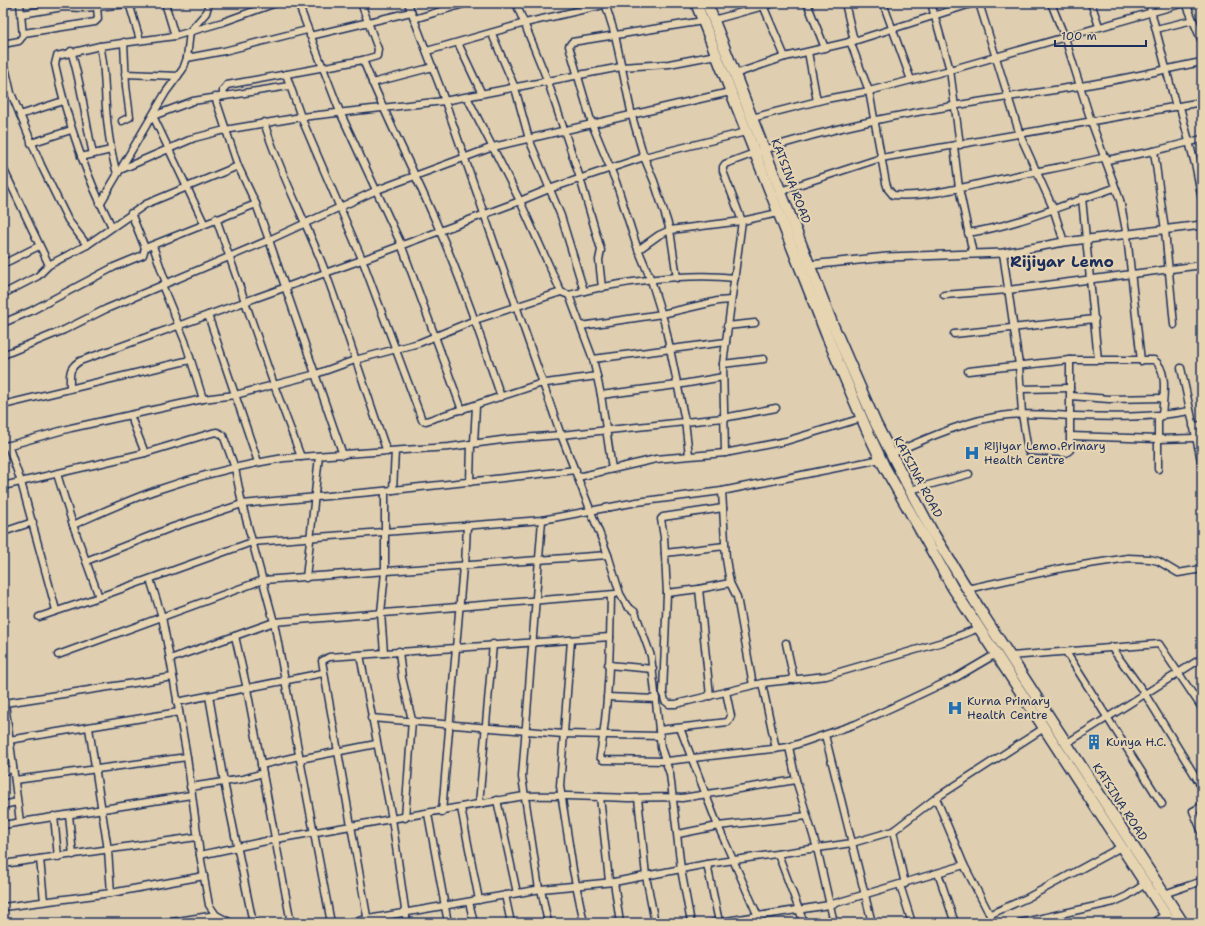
<svg xmlns="http://www.w3.org/2000/svg" width="1205" height="926" font-family="'Shantell Sans',sans-serif">
	<rect width="100%" height="100%" fill="#dfceaf"/>
	<filter id="ink" filterUnits="userSpaceOnUse"><feTurbulence type="fractalNoise" baseFrequency=".025" numOctaves="2"/><feDisplacementMap in="SourceGraphic" scale="8" xChannelSelector="R" yChannelSelector="G"/><feConvolveMatrix kernelMatrix="1 2 1 2 8 2 1 2 1" color-interpolation-filters="sRGB"/></filter>
	<g filter="url(#ink)">
		<g fill="none" stroke-linecap="round" stroke-linejoin="round">
			<!-- minor casing -->
			<g stroke="#1b2f5e" stroke-width="9">
				<g id="minor">
					<path d="M 129,3 L 140,40"/>
					<path d="M 165,3 L 175,36"/>
					<path d="M 298,3 L 340,112 L 401,244 L 462,410"/>
					<path d="M 408,3 L 440,87 L 561,435 L 608,555 L 620,594 L 627,606 L 635,612 L 651,656 L 661,748 L 670,774 L 681,869 L 691,923"/>
					<path d="M 516,3 L 548,82 L 580,178 L 601,250 L 599,260 L 602,288"/>
					<path d="M 605,3 L 615,35 L 632,116 L 644,157 L 654,181 L 670,230 L 677,278"/>
					<path d="M 762,3 L 785,57"/>
					<path d="M 807,3 L 825,48"/>
					<path d="M 845,3 L 854,41"/>
					<path d="M 883,3 L 911,80"/>
					<path d="M 931,3 L 950,70 L 960,145"/>
					<path d="M 979,3 L 1020,135 L 1053,208 L 1064,242"/>
					<path d="M 1051,3 L 1065,38 L 1091,121 L 1120,200 L 1127,236 L 1141,361"/>
					<path d="M 1091,3 L 1099,26"/>
					<path d="M 1149,3 L 1176,107"/>
					<path d="M 1186,3 L 1202,42"/>
					<path d="M 3,4 L 10,3"/>
					<path d="M 22,14 L 63,7 L 83,8 L 141,3"/>
					<path d="M 414,19 L 467,3"/>
					<path d="M 713,20 L 775,3"/>
					<path d="M 1156,29 L 1193,20"/>
					<path d="M 24,33 L 95,22 L 98,19 L 97,7"/>
					<path d="M 492,34 L 515,88 L 529,139 L 561,216 L 584,291"/>
					<path d="M 310,36 L 411,12"/>
					<path d="M 850,41 L 869,91 L 886,183 L 888,189 L 893,195 C 930,198 974,184 1010,177 C 1042,170 1074,165 1106,157"/>
					<path d="M 458,43 L 482,94"/>
					<path d="M 3,44 L 19,41 L 23,36 L 20,3"/>
					<path d="M 100,46 C 104,60 104,74 105,89 C 106,118 109,146 117,174"/>
					<path d="M 71,51 C 82,85 85,120 93,154"/>
					<path d="M 427,51 L 525,23 L 612,3"/>
					<path d="M 808,52 L 817,101"/>
					<path d="M 187,58 L 224,51 L 307,30"/>
					<path d="M 363,60 C 386,118 415,172 439,229 C 463,284 482,341 501,397"/>
					<path d="M 6,71 L 11,93 L 41,165 L 68,220 L 87,245"/>
					<path d="M 125,74 L 178,76"/>
					<path d="M 286,74 L 301,117 L 362,259 L 422,420 L 426,421 L 539,384 L 597,376"/>
					<path d="M 735,74 L 785,57 L 854,41 L 974,3"/>
					<path d="M 372,83 L 433,67"/>
					<path d="M 223,96 L 223,90 L 227,85 L 363,60 L 377,56 L 378,49 L 361,3"/>
					<path d="M 215,97 L 238,166 L 256,204 L 269,240 L 343,455"/>
					<path d="M 467,97 L 520,201 L 561,292 L 569,295 C 617,282 686,272 735,278"/>
					<path d="M 1180,107 L 1196,168 L 1202,200"/>
					<path d="M 20,115 L 63,101"/>
					<path d="M 752,118 L 826,99 L 869,91 L 950,70 L 1184,3"/>
					<path d="M 122,121 L 130,117 L 126,86 L 124,42"/>
					<path d="M 264,122 C 280,174 306,221 325,271 C 347,331 366,392 387,452"/>
					<path d="M 31,143 L 71,130"/>
					<path d="M 954,146 L 959,188 L 973,254"/>
					<path d="M 1154,151 L 1165,230 L 1174,325"/>
					<path d="M 81,157 L 111,150"/>
					<path d="M 1107,160 L 1154,151 L 1202,139"/>
					<path d="M 3,168 L 49,265"/>
					<path d="M 122,169 L 194,138 L 225,130 L 301,117 L 444,101 L 621,67 L 669,64 L 716,55"/>
					<path d="M 780,191 L 881,158 L 1202,102"/>
					<path d="M 1082,198 L 1098,360"/>
					<path d="M 100,204 L 166,92 L 183,69 L 187,58 L 190,31 L 206,13 L 209,3"/>
					<path d="M 216,218 L 274,385 L 301,457"/>
					<path d="M 204,223 L 153,116 L 193,101 L 289,86"/>
					<path d="M 112,227 C 85,174 67,121 55,64 L 57,56 L 100,46 L 175,36 L 223,22 L 276,3"/>
					<path d="M 968,233 C 1019,225 1066,203 1115,188"/>
					<path d="M 153,246 L 166,283"/>
					<path d="M 145,248 L 256,204"/>
					<path d="M 638,250 L 659,235 L 670,230 L 742,221 L 778,213"/>
					<path d="M 1003,253 L 1019,365 L 1022,414 L 1028,451 L 1066,453 L 1070,450 L 1070,360"/>
					<path d="M 3,264 L 39,246"/>
					<path d="M 162,285 L 185,341 L 203,399"/>
					<path d="M 3,294 L 38,276 L 49,265 L 87,245 L 146,204 L 238,166"/>
					<path d="M 569,295 L 593,359 L 601,395 L 612,469"/>
					<path d="M 944,295 L 1008,290 L 1202,265"/>
					<path d="M 208,315 L 258,462"/>
					<path d="M 3,323 L 31,311 L 114,267 L 143,255 L 145,248 L 131,213"/>
					<path d="M 581,326 L 662,314 L 718,301 L 731,300"/>
					<path d="M 727,326 L 755,323"/>
					<path d="M 954,334 L 1095,319"/>
					<path d="M 3,355 L 64,330 L 106,309 L 269,240 L 377,190 L 493,147 L 730,92"/>
					<path d="M 593,359 L 726,342"/>
					<path d="M 723,364 L 764,359"/>
					<path d="M 1181,368 L 1202,465"/>
					<path d="M 968,371 L 1070,360 L 1154,360 C 1169,370 1163,399 1162,416"/>
					<path d="M 70,387 C 70,375 68,368 80,361 L 381,253 L 520,201 L 549,189 L 644,157 L 746,132"/>
					<path d="M 1021,389 L 1070,388"/>
					<path d="M 601,395 L 677,385 L 723,377"/>
					<path d="M 1071,396 L 1109,399 L 1163,398"/>
					<path d="M 3,405 L 190,360"/>
					<path d="M 130,415 L 145,453"/>
					<path d="M 1193,426 L 1202,425"/>
					<path d="M 1071,436 L 1158,439 L 1195,438"/>
					<path d="M 474,443 L 476,406"/>
					<path d="M 8,445 L 21,482 L 56,610"/>
					<path d="M 3,447 L 71,428 L 203,399 L 235,395 L 316,374 L 355,360 L 419,343 L 475,320 L 561,292"/>
					<path d="M 725,453 L 723,364 L 742,221 L 723,171 L 723,167 L 725,164 C 839,119 960,105 1080,86 C 1121,80 1161,70 1202,62"/>
					<path d="M 891,454 C 927,438 969,419 1008,415 C 1030,413 1051,415 1072,416 C 1112,417 1150,418 1190,411"/>
					<path d="M 689,455 L 685,421 L 665,325 L 651,280 L 636,244 L 616,182 L 592,124 L 569,46 L 572,42 L 703,21"/>
					<path d="M 1158,469 L 1158,416"/>
					<path d="M 57,474 L 73,525 L 99,597"/>
					<path d="M 578,477 L 656,459 L 725,453 L 786,441 L 862,418"/>
					<path d="M 470,482 L 471,444"/>
					<path d="M 3,486 L 145,453 L 212,433 L 217,432 L 223,435 L 235,468 L 242,504 L 274,622 L 331,923"/>
					<path d="M 393,490 L 395,451"/>
					<path d="M 910,490 L 969,474"/>
					<path d="M 722,491 L 726,559 L 730,583 L 737,597 L 753,685"/>
					<path d="M 723,508 L 663,517 L 661,519 L 664,537 L 667,593 L 663,693 L 665,701 L 669,704 L 676,704 L 762,683 L 826,676 L 946,641 L 979,628"/>
					<path d="M 73,525 C 100,513 128,500 157,490 C 198,476 241,465 284,458 L 449,447 L 509,439 L 561,435 L 723,418 L 776,408"/>
					<path d="M 3,532 L 33,522"/>
					<path d="M 665,553 L 725,546"/>
					<path d="M 86,561 L 173,527 L 242,504 L 393,490 L 576,470"/>
					<path d="M 465,566 L 467,525"/>
					<path d="M 306,578 L 319,456"/>
					<path d="M 150,579 L 162,617 L 170,659 L 187,757 L 200,855 L 209,905 L 216,915 L 231,923"/>
					<path d="M 699,589 L 710,696"/>
					<path d="M 967,589 L 1063,568 L 1128,558 L 1150,559 L 1158,561 L 1178,573 L 1202,569"/>
					<path d="M 667,593 L 699,589 L 730,583"/>
					<path d="M 611,595 C 610,649 609,704 600,757 L 603,760 L 667,761 L 789,747 L 856,724 L 891,708 L 957,677 L 996,654"/>
					<path d="M 39,617 L 99,597 L 252,542 L 542,520 L 637,502 L 722,491 L 881,459"/>
					<path d="M 235,636 L 247,689 L 291,923"/>
					<path d="M 571,640 L 560,786 L 573,870 L 584,923"/>
					<path d="M 786,643 L 794,680"/>
					<path d="M 1111,647 L 1145,694 L 1202,787"/>
					<path d="M 399,651 L 402,678 L 412,720 L 405,818"/>
					<path d="M 1066,652 L 1162,804"/>
					<path d="M 384,653 L 381,613 L 385,572 L 385,491"/>
					<path d="M 58,655 L 263,580 L 608,555"/>
					<path d="M 360,655 L 392,819 L 407,923"/>
					<path d="M 1010,656 L 1159,644 L 1202,708"/>
					<path d="M 170,659 L 274,622 L 615,594"/>
					<path d="M 608,665 L 653,669"/>
					<path d="M 762,683 L 776,749"/>
					<path d="M 209,696 L 224,782 L 253,923"/>
					<path d="M 607,697 L 656,699"/>
					<path d="M 3,698 L 5,703 L 20,822"/>
					<path d="M 177,702 L 323,673"/>
					<path d="M 5,703 L 173,677"/>
					<path d="M 371,718 L 563,734 L 660,736"/>
					<path d="M 89,728 L 108,850 L 111,893"/>
					<path d="M 680,728 L 718,826 L 761,923"/>
					<path d="M 659,730 L 728,722 L 731,716 L 726,692"/>
					<path d="M 825,735 L 872,923"/>
					<path d="M 9,740 L 179,712"/>
					<path d="M 1067,743 L 1202,658"/>
					<path d="M 789,747 L 796,780 L 817,848 L 834,923"/>
					<path d="M 300,759 L 376,744"/>
					<path d="M 261,765 L 299,756"/>
					<path d="M 3,771 L 13,769"/>
					<path d="M 15,780 L 187,757"/>
					<path d="M 190,787 L 243,779 L 263,773"/>
					<path d="M 600,797 L 609,881"/>
					<path d="M 638,798 L 646,876 L 655,923"/>
					<path d="M 936,798 L 964,865 L 994,923"/>
					<path d="M 497,800 L 517,893"/>
					<path d="M 479,804 L 493,644"/>
					<path d="M 3,805 L 17,802"/>
					<path d="M 1202,806 L 1193,811 L 1202,832"/>
					<path d="M 461,808 L 479,900"/>
					<path d="M 442,812 L 463,566"/>
					<path d="M 428,814 L 448,923"/>
					<path d="M 69,815 L 73,855"/>
					<path d="M 54,816 L 58,857"/>
					<path d="M 3,825 L 191,795"/>
					<path d="M 893,831 L 905,884"/>
					<path d="M 678,834 L 718,826 L 807,816"/>
					<path d="M 778,854 L 804,923"/>
					<path d="M 200,855 L 276,839 L 524,796 C 559,795 592,797 627,798 C 645,798 664,796 682,798 L 796,780"/>
					<path d="M 40,859 L 44,901"/>
					<path d="M 3,864 L 197,837"/>
					<path d="M 707,864 L 719,922"/>
					<path d="M 938,873 L 955,923"/>
					<path d="M 614,882 L 620,923"/>
					<path d="M 900,885 L 912,923"/>
					<path d="M 539,889 L 522,777 L 542,520"/>
					<path d="M 541,889 L 548,923"/>
					<path d="M 1164,894 L 1202,881"/>
					<path d="M 505,895 L 511,923"/>
					<path d="M 469,902 L 474,923"/>
					<path d="M 3,907 L 111,893 L 204,876"/>
					<path d="M 991,914 L 1027,898 L 1121,847"/>
					<path d="M 368,922 L 322,661 L 329,657 L 610,637"/>
					<path d="M 165,923 L 216,915"/>
					<path d="M 345,923 L 541,889 L 614,882 L 707,864 L 852,843 L 893,831 L 936,798 L 1044,728"/>
					<path d="M 713,923 L 829,905 L 964,865"/>
					<path d="M 1020,923 L 1114,902 L 1127,896 L 1145,884"/>
					<path d="M 1152,923 L 1165,915"/>
				</g>
			</g>
			<!-- tertiary casing -->
			<g stroke="#1b2f5e" stroke-width="10">
				<path id="tertiary" d="M 810,265 L 887,257 L 1003,253 L 1064,242 L 1202,225"/>
			</g>
			<!-- trunk casing -->
			<g stroke="#1b2f5e" stroke-width="13">
				<g id="trunk">
					<path d="M 696,3 L 827,336 L 866,428 L 884,466 L 953,588 L 1171,923"/>
					<path d="M 707,3 L 832,323 L 876,424 L 910,490 L 933,533 L 985,618 L 1183,923"/>
				</g>
			</g>
			<!-- minor -->
			<use href="#minor" stroke="#e7d5b2" stroke-width="6"/>
			<!-- tertiary -->
			<use href="#tertiary" stroke="#e7d5b2" stroke-width="7"/>
			<!-- trunk -->
			<use href="#trunk" stroke="#e7d5b2" stroke-width="10"/>
		</g>
	</g>
	<!-- icons -->
	<defs>
		<g id="hospital-bare" transform="scale(1.2)"><path d="M-5-5h3v3.5h4V-5h3V5h-3V1.5h-4V5h-3Z" fill="#1f6fb2" stroke="#e7d5b2" stroke-width="2.5" paint-order="stroke"/></g>
		<g id="building-bare" transform="scale(1.2)"><path d="M-4-6H4V6H1V3H-1V6H-4ZM-2.5-4.3h1.7v1.8h-1.7ZM.8-4.3h1.7v1.8H.8ZM-2.5-1h1.7V.8h-1.7ZM.8-1h1.7V.8H.8Z" fill="#1f6fb2" stroke="#e7d5b2" stroke-width="2.5" paint-order="stroke"/></g>
	</defs>
	<g fill-rule="evenodd">
		<use href="#hospital-bare" x="972" y="453"/>
		<use href="#hospital-bare" x="955" y="708"/>
		<use href="#building-bare" x="1094" y="742"/>
	</g>
	<g text-anchor="middle" stroke-width="4" stroke-linejoin="round" paint-order="stroke">
		<!-- street labels -->
		<g font-size="12" fill="#1b2f5e" stroke="#e7d5b2">
			<text transform="translate(791 181) rotate(69)" y="4">KATSINA ROAD</text>
			<text transform="translate(918 477) rotate(62)" y="4">KATSINA ROAD</text>
			<text transform="translate(1120 802) rotate(57)" y="4">KATSINA ROAD</text>
		</g>
		<!-- poi labels -->
		<g font-size="12" fill="#1b2f5e" stroke="#e7d5b2" text-anchor="start">
			<text x="984" y="450">Rijiyar Lemo Primary<tspan x="984" dy="14">Health Centre</tspan></text>
			<text x="967" y="705">Kurna Primary<tspan x="967" dy="14">Health Centre</tspan></text>
			<text x="1106" y="746">Kunya H.C.</text>
		</g>
		<!-- district labels -->
		<g font-size="16" font-weight="bold" fill="#1b2f5e" stroke="#e7d5b2">
			<text x="1062" y="267">Rijiyar Lemo</text>
		</g>
	</g>
	<!-- margin -->
	<rect width="1205" height="926" fill="none" stroke="#e7d5b2" stroke-width="16"/>
	<rect x="8" y="8" width="1189" height="910" fill="none" stroke="#1b2f5e" stroke-width="1.5" filter="url(#ink)"/>
	<!-- scale -->
	<path d="M1055 40v6h91v-6" fill="none" stroke="#1b2f5e" stroke-width="2"/>
	<text x="1061" y="40" font-size="12" fill="#1b2f5e" stroke="#e7d5b2" stroke-width="3" paint-order="stroke">100 m</text>
</svg>
